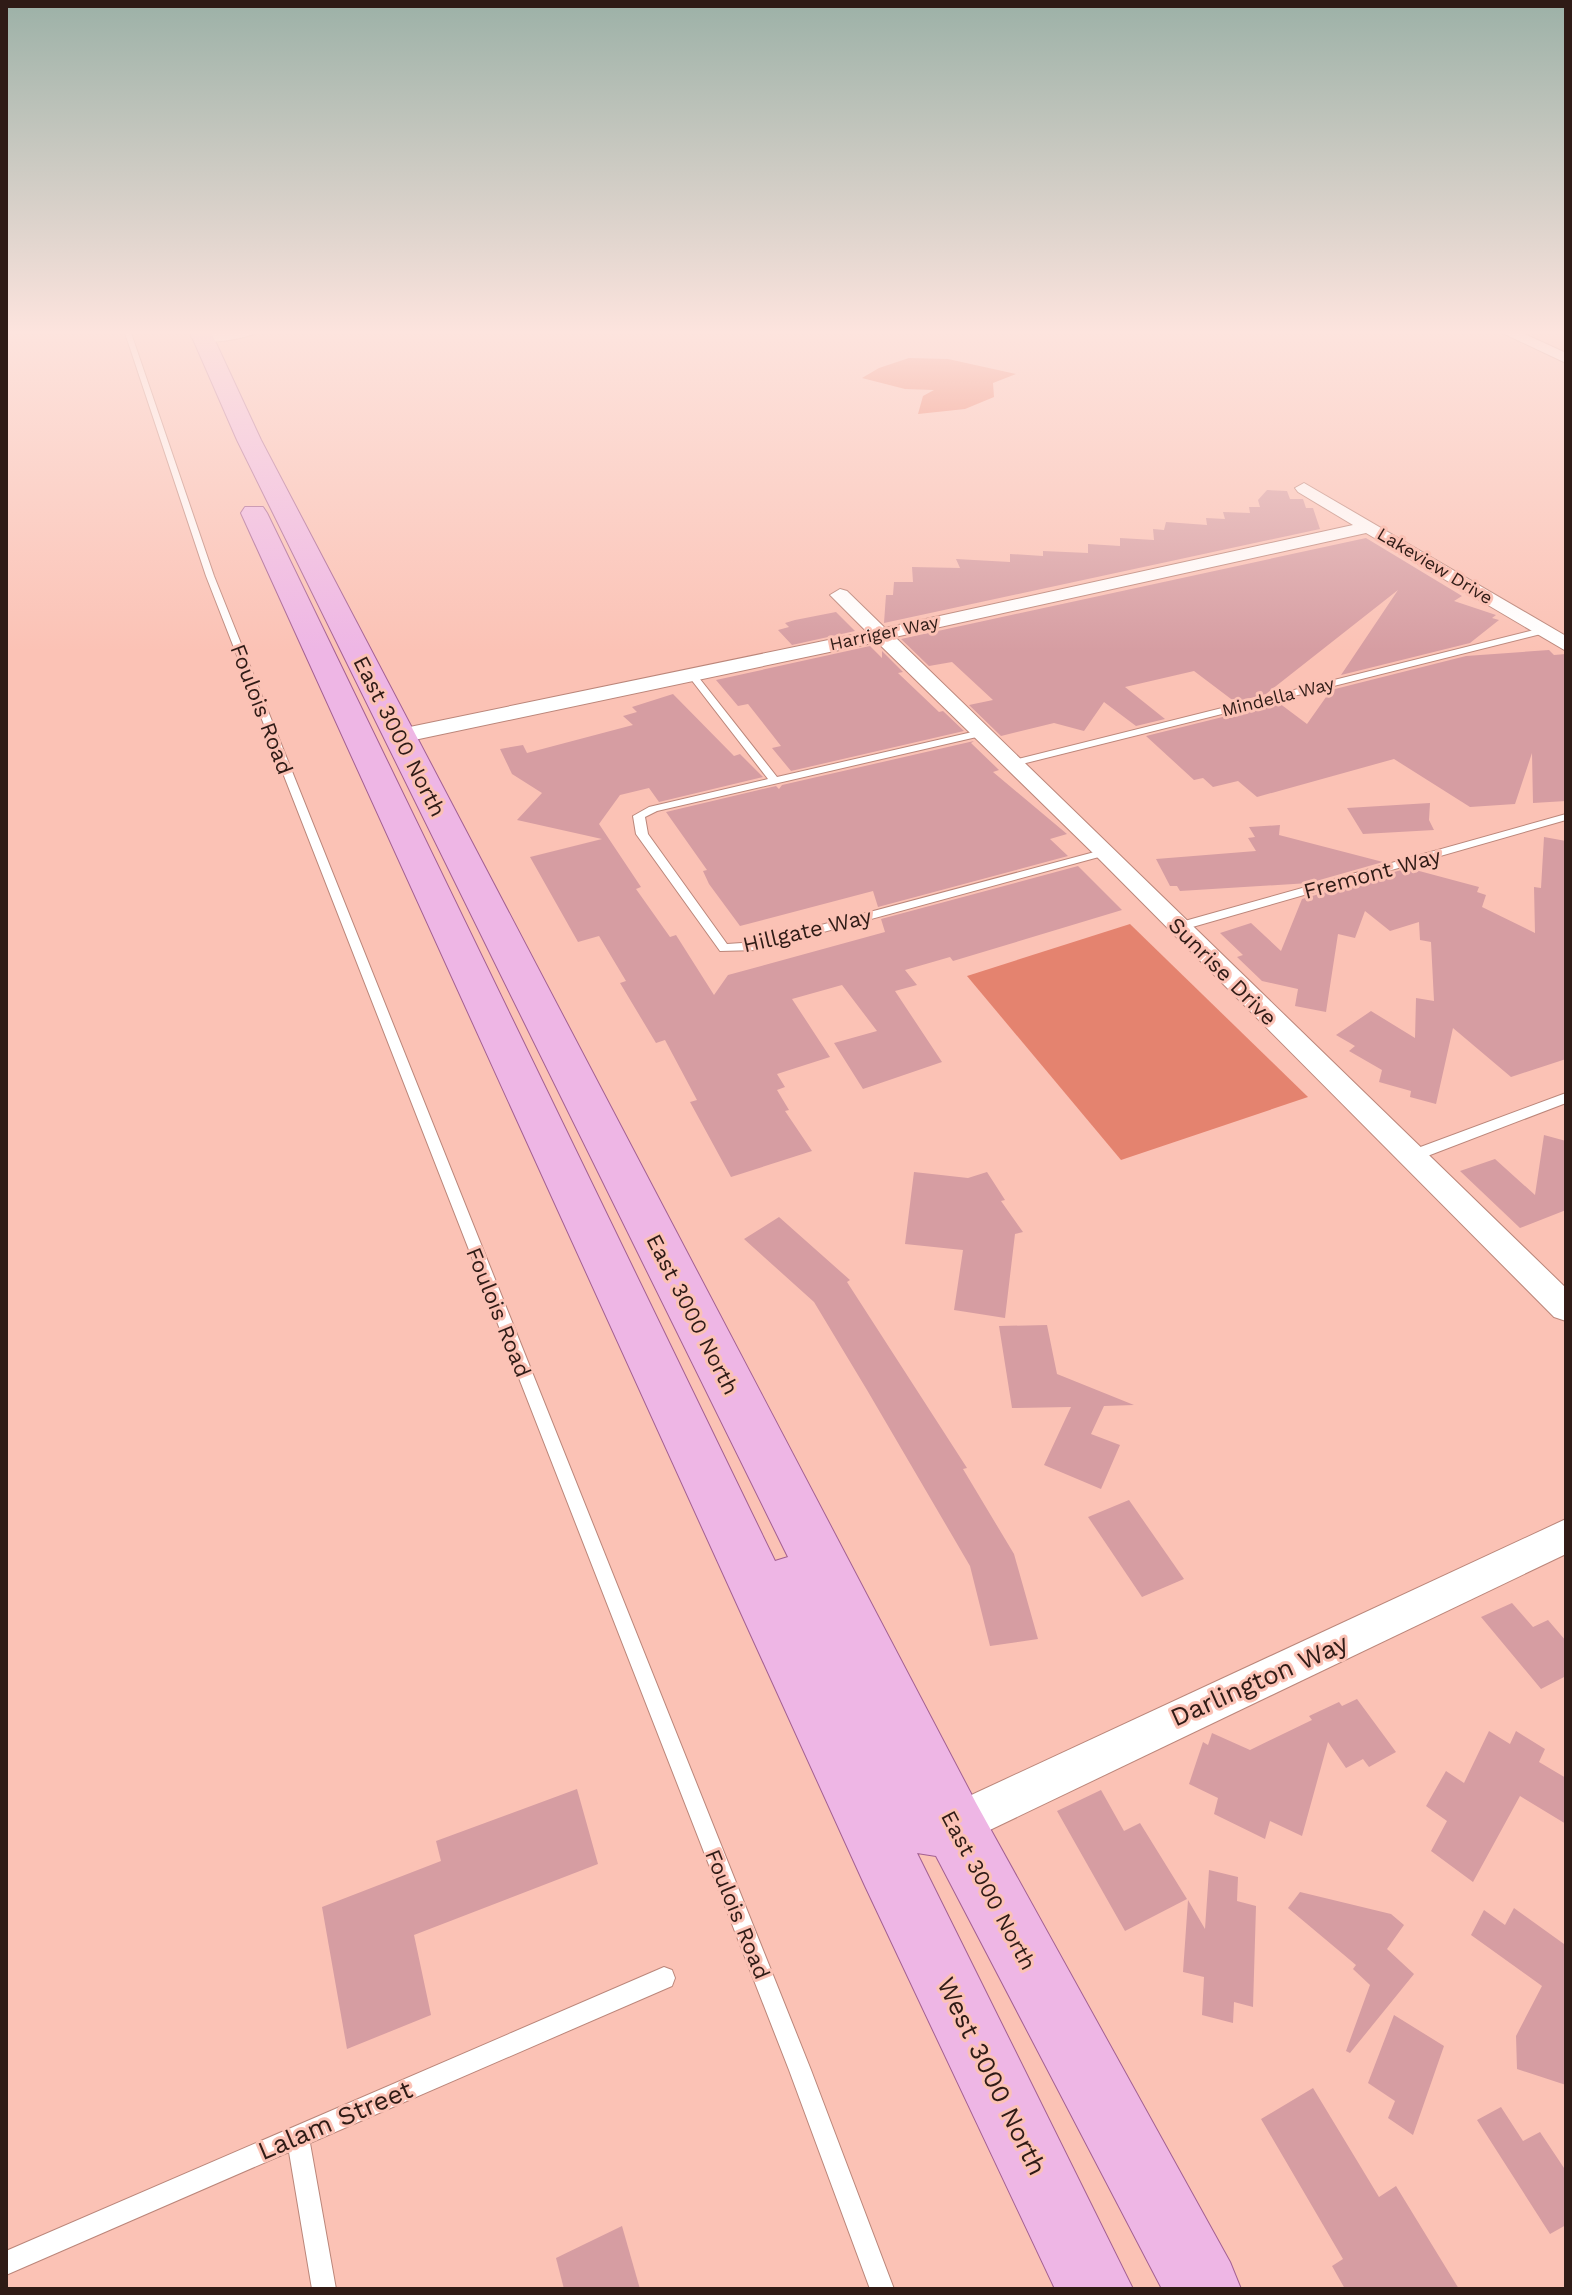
<svg xmlns="http://www.w3.org/2000/svg" width="1572" height="2295" font-family="'Work Sans',sans-serif">
	<rect width="100%" height="100%" fill="#fbc2b5"/>
	<!-- green -->
	<path fill="#e4836f" d="M 1130,924 L 1308,1097 L 1121,1160 L 967,976 Z"/>
	<!-- forest -->
	<path fill="#eb7158" d="M 909,358 L 948,359 L 1016,374 L 993,383 L 994,397 L 965,409 L 918,414 L 923,396 L 934,390 L 905,389 L 862,378 L 879,368 Z"/>
	<!-- building -->
	<g fill="#d69da2">
		<path d="M 1267,490 L 1287,491 L 1290,499 L 1303,499 L 1306,508 L 1313,508 L 1320,529 L 884,623 L 886,595 L 893,595 L 894,582 L 913,582 L 912,567 L 960,568 L 956,559 L 1010,562 L 1010,554 L 1043,556 L 1043,551 L 1088,553 L 1088,544 L 1120,546 L 1120,538 L 1154,540 L 1153,529 L 1164,530 L 1166,522 L 1207,525 L 1206,518 L 1225,519 L 1223,512 L 1250,513 L 1249,507 L 1260,507 L 1258,500 Z"/>
		<path d="M 1366,538 L 1462,596 L 1454,601 L 1496,615 L 1492,618 L 1499,620 L 1470,643 L 1341,675 L 1398,590 L 1266,694 L 1235,702 L 1194,671 L 1125,687 L 1165,719 L 1136,726 L 1104,702 L 1084,731 L 1054,723 L 1001,736 L 969,705 L 993,700 L 952,662 L 929,666 L 901,639 Z"/>
		<path d="M 836,612 L 855,631 L 792,645 L 778,630 L 789,627 L 785,623 L 795,620 Z"/>
		<path d="M 870,646 L 882,658 L 882,651 L 903,672 L 898,673 L 939,712 L 943,711 L 964,731 L 791,771 L 772,748 L 781,746 L 748,704 L 738,706 L 716,680 Z"/>
		<path d="M 1549,650 L 1554,655 L 1566,654 L 1566,801 L 1533,803 L 1532,753 L 1515,804 L 1470,807 L 1394,759 L 1257,797 L 1238,781 L 1213,787 L 1203,778 L 1194,780 L 1146,736 L 1279,703 L 1307,724 L 1331,690 L 1466,656 Z"/>
		<path d="M 673,694 L 734,756 L 740,754 L 763,777 L 659,802 L 649,788 L 620,795 L 599,824 L 641,887 L 636,889 L 670,937 L 676,935 L 714,995 L 728,975 L 885,932 L 881,919 L 1078,866 L 1122,910 L 953,961 L 950,957 L 905,970 L 917,985 L 895,991 L 942,1062 L 863,1089 L 834,1043 L 877,1031 L 842,985 L 792,999 L 830,1057 L 777,1074 L 785,1087 L 777,1090 L 789,1110 L 785,1111 L 812,1151 L 731,1177 L 690,1102 L 697,1100 L 665,1040 L 656,1043 L 620,983 L 626,981 L 599,936 L 578,942 L 530,857 L 602,839 L 517,820 L 542,793 L 512,774 L 500,749 L 523,745 L 527,753 L 633,725 L 623,716 L 637,712 L 632,707 Z"/>
		<path d="M 974,741 L 971,743 L 999,770 L 993,772 L 1067,834 L 1050,839 L 1068,856 L 878,907 L 873,891 L 740,926 L 709,884 L 703,871 L 707,870 L 666,812 L 776,786 L 779,789 L 782,785 Z"/>
		<path d="M 1430,803 L 1429,820 L 1434,830 L 1363,834 L 1347,808 Z"/>
		<path d="M 1280,825 L 1279,835 L 1383,862 L 1309,883 L 1180,891 L 1177,886 L 1170,886 L 1156,859 L 1256,851 L 1248,838 L 1255,837 L 1249,827 Z"/>
		<path d="M 1544,837 L 1566,841 L 1566,1059 L 1511,1077 L 1453,1028 L 1436,1104 L 1410,1097 L 1411,1091 L 1379,1082 L 1382,1070 L 1349,1051 L 1355,1046 L 1336,1035 L 1371,1011 L 1415,1038 L 1416,998 L 1434,1001 L 1431,942 L 1420,940 L 1419,922 L 1390,931 L 1365,911 L 1355,938 L 1338,934 L 1326,1012 L 1295,1006 L 1298,989 L 1262,981 L 1237,957 L 1243,955 L 1220,933 L 1251,923 L 1281,951 L 1302,899 L 1408,868 L 1479,887 L 1477,892 L 1486,895 L 1482,907 L 1535,933 L 1534,887 L 1541,888 Z"/>
		<path d="M 1544,1135 L 1566,1141 L 1566,1210 L 1520,1228 L 1460,1171 L 1495,1159 L 1535,1195 Z"/>
		<path d="M 914,1172 L 968,1178 L 987,1172 L 1005,1200 L 1001,1201 L 1023,1232 L 1015,1234 L 1005,1318 L 954,1310 L 963,1250 L 905,1244 Z"/>
		<path d="M 779,1217 L 850,1280 L 847,1282 L 967,1468 L 963,1469 L 1014,1554 L 1038,1639 L 990,1646 L 970,1566 L 867,1390 L 814,1302 L 744,1239 Z"/>
		<path d="M 1047,1325 L 1057,1374 L 1134,1405 L 1104,1406 L 1091,1434 L 1120,1445 L 1101,1489 L 1044,1465 L 1071,1407 L 1012,1408 L 999,1326 Z"/>
		<path d="M 1129,1500 L 1184,1579 L 1142,1597 L 1088,1517 Z"/>
		<path d="M 1512,1603 L 1533,1627 L 1548,1620 L 1566,1641 L 1566,1676 L 1541,1689 L 1481,1617 Z"/>
		<path d="M 1357,1699 L 1396,1752 L 1369,1767 L 1363,1759 L 1346,1768 L 1328,1742 L 1302,1836 L 1270,1821 L 1265,1839 L 1214,1814 L 1218,1798 L 1189,1784 L 1203,1742 L 1208,1745 L 1212,1733 L 1250,1750 L 1312,1720 L 1309,1716 L 1339,1702 L 1342,1706 Z"/>
		<path d="M 1489,1731 L 1510,1744 L 1516,1731 L 1545,1749 L 1539,1762 L 1566,1778 L 1566,1824 L 1520,1796 L 1473,1882 L 1431,1851 L 1447,1821 L 1426,1806 L 1446,1771 L 1464,1783 Z"/>
		<path d="M 577,1789 L 598,1864 L 414,1935 L 431,2015 L 347,2049 L 322,1907 L 441,1861 L 436,1841 Z"/>
		<path d="M 1101,1790 L 1124,1831 L 1140,1823 L 1187,1899 L 1125,1931 L 1057,1811 Z"/>
		<path d="M 1209,1870 L 1238,1877 L 1237,1901 L 1256,1906 L 1253,2007 L 1234,2002 L 1233,2023 L 1202,2015 L 1204,1977 L 1183,1972 L 1188,1900 L 1205,1929 Z"/>
		<path d="M 1300,1892 L 1391,1914 L 1404,1925 L 1387,1949 L 1414,1974 L 1350,2053 L 1346,2051 L 1370,1985 L 1353,1969 L 1356,1965 L 1288,1908 Z"/>
		<path d="M 1514,1908 L 1564,1944 L 1566,1939 L 1566,2085 L 1517,2069 L 1516,2036 L 1542,1986 L 1471,1935 L 1484,1910 L 1505,1925 Z"/>
		<path d="M 1394,2015 L 1444,2046 L 1413,2135 L 1388,2118 L 1395,2101 L 1368,2083 Z"/>
		<path d="M 1313,2088 L 1379,2197 L 1396,2186 L 1459,2289 L 1345,2289 L 1332,2266 L 1343,2259 L 1261,2119 Z"/>
		<path d="M 1501,2107 L 1523,2141 L 1540,2132 L 1566,2171 L 1566,2225 L 1550,2234 L 1477,2120 Z"/>
		<path d="M 622,2226 L 640,2289 L 564,2289 L 556,2258 Z"/>
	</g>
	<g fill="none" stroke-linecap="round" stroke-linejoin="round">
		<!-- lane casing -->
		<g stroke="#bb867a" stroke-width="2">
			<g id="lane">
				<path d="M 124,330 L 130,330 L 214,576 L 811,2070 L 894,2289 L 870,2289 L 789,2070 L 206,576 Z"/>
				<path d="M 1542,628 L 1545,629 L 1545,633 L 1014,766 L 1009,763 L 1010,761 Z"/>
				<path d="M 690,674 L 696,674 L 777,777 L 981,730 L 986,733 L 981,736 L 657,811 L 645,817 L 648,834 L 727,944 L 757,942 L 1102,850 L 1106,849 L 1112,852 L 1110,854 L 757,950 L 720,951 L 636,834 L 633,816 L 649,807 L 768,779 L 690,678 Z"/>
				<path d="M 1566,814 L 1566,820 L 1182,930 L 1174,930 L 1172,927 L 1174,924 Z"/>
				<path d="M 1566,1093 L 1566,1103 L 1417,1160 L 1407,1160 L 1405,1156 L 1407,1152 Z"/>
				<path d="M 664,1967 L 672,1970 L 675,1978 L 672,1986 L 310,2143 L 336,2289 L 312,2289 L 289,2152 L 6,2275 L 6,2251 Z"/>
			</g>
		</g>
		<!-- street casing -->
		<g stroke="#bb867a" stroke-width="2">
			<g id="street">
				<path d="M 1496,330 L 1516,330 L 1566,353 L 1566,363 Z"/>
				<path d="M 1304,483 L 1566,636 L 1566,651 L 1366,533 L 895,637 L 1566,1288 L 1566,1321 L 1554,1317 L 1097,857 L 877,642 L 400,743 L 389,736 L 400,729 L 867,632 L 830,595 L 840,589 L 847,591 L 885,628 L 1353,525 L 1298,492 L 1295,488 Z"/>
				<path d="M 1566,1519 L 1566,1554 L 969,1840 L 954,1847 L 939,1840 L 932,1825 L 939,1810 Z"/>
			</g>
		</g>
		<!-- secondary casing -->
		<g stroke="#bb867a" stroke-width="2">
			<path id="secondary" d="M 261,330 C 251,339 200,347 191,337 L 194,333 Z"/>
		</g>
		<!-- primary casing -->
		<g stroke="#a36092" stroke-width="2">
			<path id="primary" d="M 189,330 L 210,330 L 261,440 L 976,1803 L 1230,2262 L 1241,2289 L 1162,2289 L 936,1856 L 917,1853 L 1133,2289 L 1055,2289 L 865,1886 L 241,513 L 245,507 L 263,507 L 267,513 L 775,1561 L 788,1557 L 237,440 Z"/>
		</g>
		<!-- lane -->
		<use href="#lane" fill="#fff" fill-rule="evenodd"/>
		<!-- street -->
		<use href="#street" fill="#fff" fill-rule="evenodd"/>
		<!-- secondary -->
		<use href="#secondary" fill="#fff" fill-rule="evenodd"/>
		<!-- primary -->
		<use href="#primary" fill="#eeb6e5" fill-rule="evenodd"/>
	</g>
	<!-- sky -->
	<linearGradient id="sky" x2="0" y2="1"><stop stop-color="#9cb1a7"/><stop offset="0.51" stop-color="#fde4de"/><stop offset="1" stop-color="#fde4de" stop-opacity="0"/></linearGradient>
	<rect width="1572" height="652" fill="url(#sky)"/>
	<g text-anchor="middle" stroke-width="6" stroke-linejoin="round" paint-order="stroke">
		<!-- far-street labels -->
		<g font-size="18" fill="#2f1b16" stroke="#fbc2b5">
			<text transform="translate(1435 566) rotate(31)" y="6">Lakeview Drive</text>
			<text transform="translate(884 633) rotate(-12)" y="6">Harriger Way</text>
			<text transform="translate(1278 697) rotate(-14)" y="6">Mindella Way</text>
		</g>
		<!-- street labels -->
		<g font-size="22" fill="#2f1b16" stroke="#fbc2b5">
			<text transform="translate(262 709) rotate(69)" y="8">Foulois Road</text>
			<text transform="translate(400 736) rotate(63)" y="8">East 3000 North</text>
			<text transform="translate(1372 873) rotate(-15)" y="8">Fremont Way</text>
			<text transform="translate(807 930) rotate(-13)" y="8">Hillgate Way</text>
			<text transform="translate(1223 971) rotate(45)" y="8">Sunrise Drive</text>
			<text transform="translate(499 1312) rotate(68)" y="8">Foulois Road</text>
			<text transform="translate(693 1314) rotate(63)" y="8">East 3000 North</text>
			<text transform="translate(989 1890) rotate(62)" y="8">East 3000 North</text>
			<text transform="translate(738 1914) rotate(68)" y="8">Foulois Road</text>
		</g>
		<!-- near-street labels -->
		<g font-size="26" fill="#2f1b16" stroke="#fbc2b5">
			<text transform="translate(1259 1680) rotate(-24)" y="9">Darlington Way</text>
			<text transform="translate(992 2076) rotate(64)" y="9">West 3000 North</text>
			<text transform="translate(335 2120) rotate(-23)" y="9">Lalam Street</text>
		</g>
	</g>
	<!-- border -->
	<rect width="1572" height="2295" fill="none" stroke="#2f1b16" stroke-width="16"/>
</svg>
